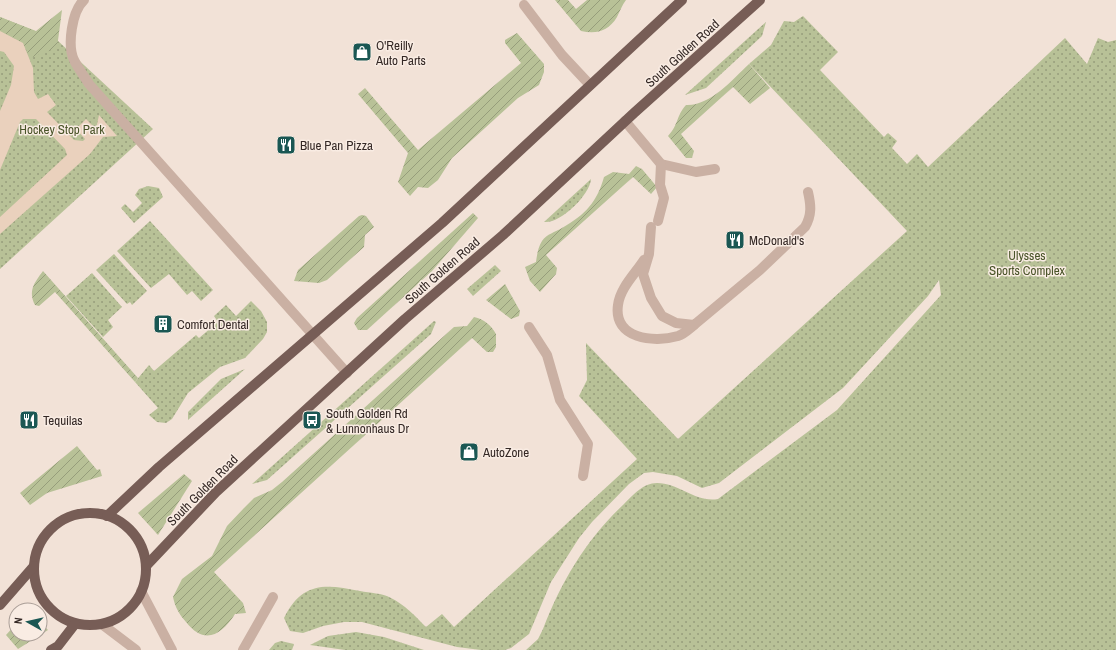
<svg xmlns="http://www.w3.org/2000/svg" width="1116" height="650" font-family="'Archivo Narrow',sans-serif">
	<defs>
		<pattern id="grass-dots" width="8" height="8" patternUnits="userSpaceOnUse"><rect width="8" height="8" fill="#b8c197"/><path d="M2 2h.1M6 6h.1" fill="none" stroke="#969d7b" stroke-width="1.8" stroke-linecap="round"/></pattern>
		<pattern id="garden-furrows" width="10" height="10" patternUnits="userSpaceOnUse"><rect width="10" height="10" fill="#b8c197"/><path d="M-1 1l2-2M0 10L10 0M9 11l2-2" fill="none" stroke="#969d7b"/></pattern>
	</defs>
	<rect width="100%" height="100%" fill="#f2e2d7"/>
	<!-- grass -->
	<g fill="url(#grass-dots)">
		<path d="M 803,16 L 838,52 L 820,70 L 884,137 L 888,133 L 897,141 L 892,148 L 907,164 L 917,154 L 928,167 L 1065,38 L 1087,64 L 1098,38 L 1108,42 L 1116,40 L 1116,650 L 526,650 L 538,639 L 543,629 C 562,580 586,540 624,504 C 633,495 643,483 657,483 C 679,483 696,503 718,499 L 837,410 L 941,295 L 939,280 L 928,296 L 843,388 L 719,483 L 702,488 L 677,476 L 653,472 L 644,473 L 629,484 L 592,522 L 579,538 L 551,582 L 529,634 L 511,648 L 505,650 L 481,650 L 457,647 L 362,622 L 344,622 L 323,626 L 303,633 L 290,631 L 284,618 C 302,581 326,584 360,591 C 370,593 382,593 391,598 C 405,605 415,616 426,627 L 442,614 L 454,627 L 637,459 L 579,396 L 587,380 L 586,343 L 678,439 L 907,231 L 749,64 L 771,45 L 784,21 L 794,22 Z"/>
		<path d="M 0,17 L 57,40 L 153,129 L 0,269 Z"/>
		<path d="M 766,22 L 762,36 L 706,88 L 685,95 Z"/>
		<path d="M 591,179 C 590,195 560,224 544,222 Z"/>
		<path d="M 148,186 L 159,188 L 163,197 L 134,223 L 121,208 L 125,204 L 133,212 L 142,203 L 135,195 L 139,189 Z"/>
		<path d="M 150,221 L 213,290 L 201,301 L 192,291 L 187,295 L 169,274 L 151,288 L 117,251 Z"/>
		<path d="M 114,254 L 147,291 L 132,305 L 130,302 L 127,304 L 96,270 Z"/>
		<path d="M 495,265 L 501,271 L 473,296 L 467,289 Z"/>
		<path d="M 92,273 L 122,307 L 108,320 L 113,327 L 103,337 L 66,296 Z"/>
		<path d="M 251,301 L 261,311 L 267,322 L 267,332 L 263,339 L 245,358 L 220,367 L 188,393 L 172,419 L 166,423 L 157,422 L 149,415 L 158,408 L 135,382 L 149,365 L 154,371 L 196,335 L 199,338 L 218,322 L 214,316 L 226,305 L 236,316 Z"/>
		<path d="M 434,321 L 436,322 L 431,334 L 267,480 L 252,484 Z"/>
		<path d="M 245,369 L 188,420 L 188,412 L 221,379 Z"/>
		<path d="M 356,632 L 384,637 L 424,650 L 345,650 L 310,645 L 328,636 Z"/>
		<path d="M 281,641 L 294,644 L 292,650 L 269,650 L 275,643 Z"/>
	</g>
	<!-- garden -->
	<g fill="url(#garden-furrows)">
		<path d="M 555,0 L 568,0 L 576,9 L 587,0 L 626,0 C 622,5 620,11 617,17 C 608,32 596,34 581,31 Z"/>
		<path d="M 62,10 L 57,48 L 30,58 L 23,43 L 0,31 L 0,17 L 36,31 Z"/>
		<path d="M 517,33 L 544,64 L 544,72 L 539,85 L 518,98 L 452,158 L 438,180 L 428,188 L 418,187 L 410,196 L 398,182 L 408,153 L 358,94 L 365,88 L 418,150 L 521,63 L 505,43 L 505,40 Z"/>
		<path d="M 749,64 L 770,88 L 750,104 L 733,87 L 681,134 L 694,151 L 692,158 L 686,158 L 668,136 C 679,124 676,116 686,105 C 710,106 732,80 749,64 Z"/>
		<path d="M 636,166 L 642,169 L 657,187 L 651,194 L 633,177 L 546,255 L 557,268 L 556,274 L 540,292 L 530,281 L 525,267 L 536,262 C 537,255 538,247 542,241 C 547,234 555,232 562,228 C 585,215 597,202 604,177 L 613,172 L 629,174 Z"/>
		<path d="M 473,213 L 478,218 L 432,271 L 367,330 L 358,330 L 354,323 L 357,318 Z"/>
		<path d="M 362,215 L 366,216 L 374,227 L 365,235 L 364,247 L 327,280 L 319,283 L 294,281 L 298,270 L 359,216 Z"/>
		<path d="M 43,271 L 138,378 L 135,382 L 55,292 L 39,306 L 35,305 C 28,291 34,283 43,271 Z"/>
		<path d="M 505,284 L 520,311 L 519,316 L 511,319 L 486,300 Z"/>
		<path d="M 474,317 C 484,319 491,325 496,334 L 496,347 L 493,352 L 487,352 L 472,338 L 214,572 L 243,603 L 246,613 L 235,614 C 221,636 204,645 186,622 C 179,614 175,607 173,597 L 182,579 L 212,556 L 227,526 L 244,508 L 254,498 L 272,490 L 282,482 L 454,327 L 467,326 Z"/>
		<path d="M 77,446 L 97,470 L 100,469 L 102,476 L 47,493 L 30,505 L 20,493 Z"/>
		<path d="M 184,474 L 192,481 L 158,535 L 138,513 Z"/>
		<path d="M 40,622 L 48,630 L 18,649 L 6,635 L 16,624 L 16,634 L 40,634 Z"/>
	</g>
	<!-- plaza -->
	<path fill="#ead1bd" d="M 0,31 L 23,43 L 33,68 L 34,92 L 38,99 L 48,94 L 56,105 L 47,112 L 74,140 L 83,141 L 85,139 L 76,129 L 86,119 L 96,129 L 99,115 L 117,136 L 103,137 L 90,154 L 0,234 L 0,217 L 67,155 L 65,149 L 36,119 L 23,119 L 20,122 L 0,170 L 0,111 L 11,85 L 14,66 L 4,52 L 0,51 Z"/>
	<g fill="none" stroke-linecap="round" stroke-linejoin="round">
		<!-- minor -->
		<g stroke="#cab0a3" stroke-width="10">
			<path d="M 84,0 C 72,11 67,45 74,60 C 78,68 84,76 89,84 L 347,373"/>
			<path d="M 524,5 L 562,55 L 590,85"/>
			<path d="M 625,121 L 661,164 L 696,172 L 715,169"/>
			<path d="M 658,221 L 664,198 L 660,185 L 661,164"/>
			<path d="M 651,227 L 649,254 L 643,274 L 651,298 L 662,316 L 676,323 L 694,325 L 760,270 L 805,227 C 812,215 811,205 808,192"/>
			<path d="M 644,260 C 635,274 620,288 618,305 C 613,339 654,343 678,336 C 684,334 689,329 694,325"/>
			<path d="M 529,327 L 547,355 L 560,400 L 588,444 L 583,476"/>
			<path d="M 141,591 L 172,650"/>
			<path d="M 103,625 L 136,650"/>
			<path d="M 243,650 L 273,597"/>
		</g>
		<!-- major -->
		<g stroke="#775d56" stroke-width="10">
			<circle cx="90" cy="569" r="56"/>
			<path d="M 107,516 L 159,467 L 442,223 L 682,0"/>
			<path d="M 146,566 L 216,492 L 405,319 L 503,235 L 634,113 L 760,0"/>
			<path d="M 0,605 L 34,566"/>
			<path d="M 51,650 L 58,646 L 75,624"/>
		</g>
	</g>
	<!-- icons -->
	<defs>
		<g id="shop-square" transform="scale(1)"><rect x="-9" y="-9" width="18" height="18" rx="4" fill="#1a5753" stroke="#f9ece3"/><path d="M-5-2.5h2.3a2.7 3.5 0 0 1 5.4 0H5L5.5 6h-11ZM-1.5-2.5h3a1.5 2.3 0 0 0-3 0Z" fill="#fff"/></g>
		<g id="restaurant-square" transform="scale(1)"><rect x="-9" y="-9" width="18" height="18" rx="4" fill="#1a5753" stroke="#f9ece3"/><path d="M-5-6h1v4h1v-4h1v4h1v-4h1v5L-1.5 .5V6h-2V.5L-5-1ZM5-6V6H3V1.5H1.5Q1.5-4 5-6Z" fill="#fff"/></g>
		<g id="building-square" transform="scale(1)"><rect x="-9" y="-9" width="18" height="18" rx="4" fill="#1a5753" stroke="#f9ece3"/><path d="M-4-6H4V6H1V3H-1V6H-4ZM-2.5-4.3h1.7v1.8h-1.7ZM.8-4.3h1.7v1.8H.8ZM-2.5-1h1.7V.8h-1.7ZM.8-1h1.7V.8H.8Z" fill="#fff"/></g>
		<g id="bus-square" transform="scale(1)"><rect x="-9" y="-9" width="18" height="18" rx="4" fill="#1a5753" stroke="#f9ece3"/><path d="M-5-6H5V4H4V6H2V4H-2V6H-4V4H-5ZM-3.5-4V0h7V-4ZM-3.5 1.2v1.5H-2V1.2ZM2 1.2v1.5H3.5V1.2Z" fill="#fff"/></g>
	</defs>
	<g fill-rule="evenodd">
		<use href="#shop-square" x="362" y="52"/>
		<use href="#restaurant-square" x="286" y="145"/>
		<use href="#restaurant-square" x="735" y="240"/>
		<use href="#building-square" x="163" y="324"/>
		<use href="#restaurant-square" x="29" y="420"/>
		<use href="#bus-square" x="312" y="420"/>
		<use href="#shop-square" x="469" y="452"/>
	</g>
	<g text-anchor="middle" stroke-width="3" stroke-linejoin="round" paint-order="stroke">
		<!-- poi labels -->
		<g font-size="13" fill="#342825" stroke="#f9ece3" text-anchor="start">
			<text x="376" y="50">O'Reilly<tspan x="376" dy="15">Auto Parts</tspan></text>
			<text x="300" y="150">Blue Pan Pizza</text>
			<text x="749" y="245">McDonald's</text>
			<text x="177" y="329">Comfort Dental</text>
			<text x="326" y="418">South Golden Rd<tspan x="326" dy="15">&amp; Lunnonhaus Dr</tspan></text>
			<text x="43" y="425">Tequilas</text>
			<text x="483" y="457">AutoZone</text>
		</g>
		<!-- street labels -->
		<g font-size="13" fill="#342825" stroke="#f9ece3">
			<text transform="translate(682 53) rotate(-42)" y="5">South Golden Road</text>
			<text transform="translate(442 270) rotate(-41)" y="5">South Golden Road</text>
			<text transform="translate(202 490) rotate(-45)" y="5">South Golden Road</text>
		</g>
		<!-- park labels -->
		<g font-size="13" fill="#495328" stroke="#f9ece3">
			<text x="62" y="134">Hockey Stop Park</text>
			<text x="1027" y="260">Ulysses<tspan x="1027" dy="15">Sports Complex</tspan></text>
		</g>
	</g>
	<!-- north arrow -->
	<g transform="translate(28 622) rotate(278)"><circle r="19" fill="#f9ece3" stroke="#aa9e97"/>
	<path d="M0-3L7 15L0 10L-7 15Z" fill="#1a5753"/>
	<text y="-6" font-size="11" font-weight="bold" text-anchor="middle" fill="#342825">N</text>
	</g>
</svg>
